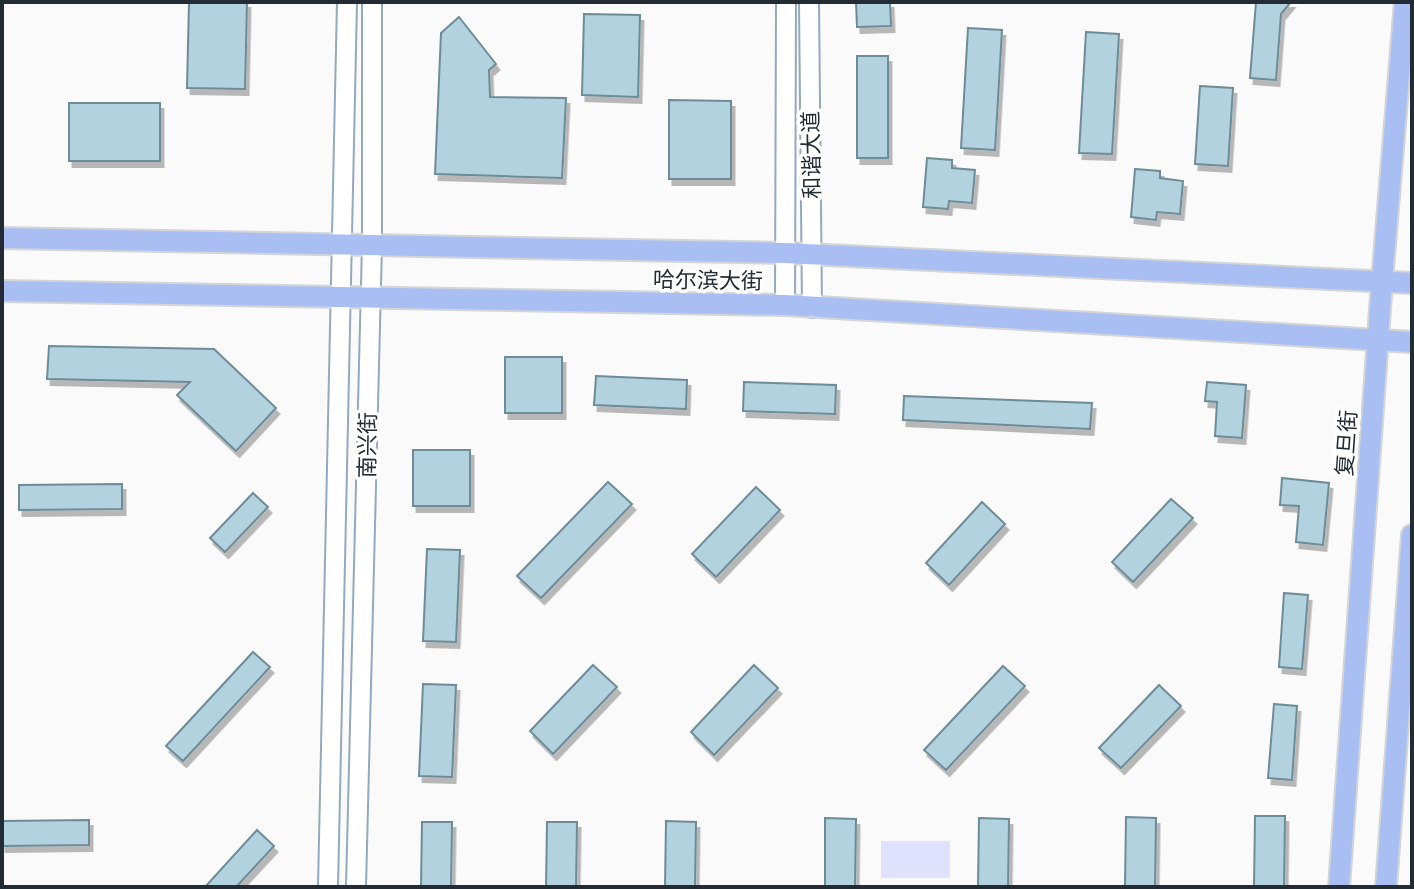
<svg xmlns="http://www.w3.org/2000/svg" width="1414" height="889" font-family="Figtree,'Noto Sans SC',sans-serif">
	<defs>
		<filter id="shadow"><feDropShadow dx="3.5" dy="6" stdDeviation="0" flood-color="#0004"/></filter>
	</defs>
	<rect width="100%" height="100%" fill="#fafafa"/>
	<!-- green -->
	<rect fill="#e0e1ff" x="881" y="841" width="69" height="37"/>
	<!-- building -->
	<g fill="#b3d2df" stroke="#6e8c98" stroke-width="2" filter="url(#shadow)">
		<path d="M 189,2 L 247,2 L 245,89 L 187,88 Z"/>
		<path d="M 856,2 L 890,2 L 891,26 L 857,27 Z"/>
		<path d="M 1256,2 L 1291,2 L 1281,14 L 1276,80 L 1250,78 Z"/>
		<path d="M 584,14 L 640,15 L 638,97 L 582,95 Z"/>
		<path d="M 459,17 L 496,64 L 489,70 L 490,97 L 566,98 L 562,178 L 435,174 L 441,33 Z"/>
		<path d="M 968,28 L 1002,30 L 995,150 L 961,148 Z"/>
		<path d="M 1086,32 L 1119,34 L 1112,154 L 1079,153 Z"/>
		<rect x="857" y="56" width="31" height="102"/>
		<path d="M 1200,86 L 1233,88 L 1228,166 L 1195,164 Z"/>
		<path d="M 669,100 L 731,101 L 731,179 L 669,179 Z"/>
		<rect x="69" y="103" width="91" height="58"/>
		<path d="M 927,158 L 952,160 L 952,168 L 975,170 L 972,203 L 949,201 L 948,209 L 923,207 Z"/>
		<path d="M 1135,169 L 1160,171 L 1160,178 L 1183,181 L 1180,214 L 1157,212 L 1156,220 L 1131,217 Z"/>
		<path d="M 49,346 L 214,349 L 276,408 L 236,451 L 177,395 L 190,382 L 47,379 Z"/>
		<rect x="505" y="357" width="57" height="56"/>
		<path d="M 596,376 L 687,380 L 686,409 L 594,405 Z"/>
		<path d="M 744,382 L 836,385 L 835,414 L 743,411 Z"/>
		<path d="M 1207,382 L 1246,385 L 1242,438 L 1215,436 L 1217,402 L 1205,401 Z"/>
		<path d="M 904,396 L 1092,403 L 1090,429 L 903,420 Z"/>
		<rect x="413" y="450" width="57" height="56"/>
		<path d="M 1282,478 L 1329,483 L 1323,545 L 1296,542 L 1299,506 L 1280,505 Z"/>
		<path d="M 608,482 L 632,504 L 541,598 L 517,576 Z"/>
		<path d="M 122,484 L 122,509 L 19,510 L 19,485 Z"/>
		<path d="M 756,487 L 780,510 L 716,577 L 692,554 Z"/>
		<path d="M 253,493 L 268,507 L 225,552 L 210,538 Z"/>
		<path d="M 1171,499 L 1193,518 L 1133,582 L 1112,562 Z"/>
		<path d="M 982,502 L 1005,524 L 949,585 L 926,563 Z"/>
		<path d="M 427,549 L 460,550 L 456,642 L 423,641 Z"/>
		<path d="M 1284,593 L 1308,595 L 1302,669 L 1279,667 Z"/>
		<path d="M 253,652 L 270,667 L 183,761 L 166,746 Z"/>
		<path d="M 593,665 L 617,687 L 553,754 L 530,731 Z"/>
		<path d="M 754,665 L 778,688 L 714,755 L 691,732 Z"/>
		<path d="M 1003,666 L 1025,686 L 946,770 L 924,750 Z"/>
		<path d="M 423,684 L 456,685 L 452,777 L 419,776 Z"/>
		<path d="M 1159,685 L 1181,706 L 1121,768 L 1099,748 Z"/>
		<path d="M 1274,704 L 1297,706 L 1292,780 L 1268,778 Z"/>
		<path d="M 1255,816 L 1285,816 L 1284,887 L 1254,887 Z"/>
		<path d="M 1126,817 L 1156,818 L 1155,887 L 1125,887 Z"/>
		<path d="M 825,818 L 856,819 L 855,887 L 825,887 Z"/>
		<path d="M 979,818 L 1009,819 L 1008,887 L 978,887 Z"/>
		<path d="M 89,820 L 89,845 L 2,846 L 2,821 Z"/>
		<path d="M 666,821 L 696,822 L 695,887 L 665,887 Z"/>
		<path d="M 422,822 L 452,822 L 451,887 L 421,887 Z"/>
		<path d="M 547,822 L 577,822 L 576,887 L 546,887 Z"/>
		<path d="M 257,830 L 274,846 L 236,887 L 205,887 Z"/>
	</g>
	<g fill="none" stroke-linecap="round" stroke-linejoin="round">
		<!-- secondary casing -->
		<g stroke="#93a9bd" stroke-width="22">
			<g id="secondary">
				<path d="M 809,2 L 812,308"/>
				<path d="M 785,305 L 786,2"/>
				<path d="M 328,887 L 347,2"/>
				<path d="M 356,887 L 372,245 L 372,2"/>
			</g>
		</g>
		<!-- primary casing -->
		<g stroke="#d3d5d6" stroke-width="24">
			<g id="primary">
				<path d="M 2,238 L 785,253 L 1412,283"/>
				<path d="M 2,291 L 785,305 L 1412,342"/>
				<path d="M 1339,887 L 1382,281 L 1405,2"/>
				<path d="M 1386,887 L 1412,535"/>
			</g>
		</g>
		<!-- secondary -->
		<use href="#secondary" stroke="#fff" stroke-width="18"/>
		<!-- primary -->
		<use href="#primary" stroke="#a9bff4" stroke-width="20"/>
	</g>
	<g text-anchor="middle" stroke-width="7" stroke-linejoin="round" paint-order="stroke">
		<!-- street labels -->
		<g font-size="22" fill="#232c34" stroke="#fff">
			<text transform="translate(811 155) rotate(-91)" y="8">和谐大道</text>
			<text transform="translate(708 280) rotate(1)" y="8">哈尔滨大街</text>
			<text transform="translate(1346 443) rotate(-86)" y="8">复旦街</text>
			<text transform="translate(367 445) rotate(-89)" y="8">南兴街</text>
		</g>
	</g>
	<!-- border -->
	<rect width="1414" height="889" fill="none" stroke="#232c34" stroke-width="8"/>
</svg>
